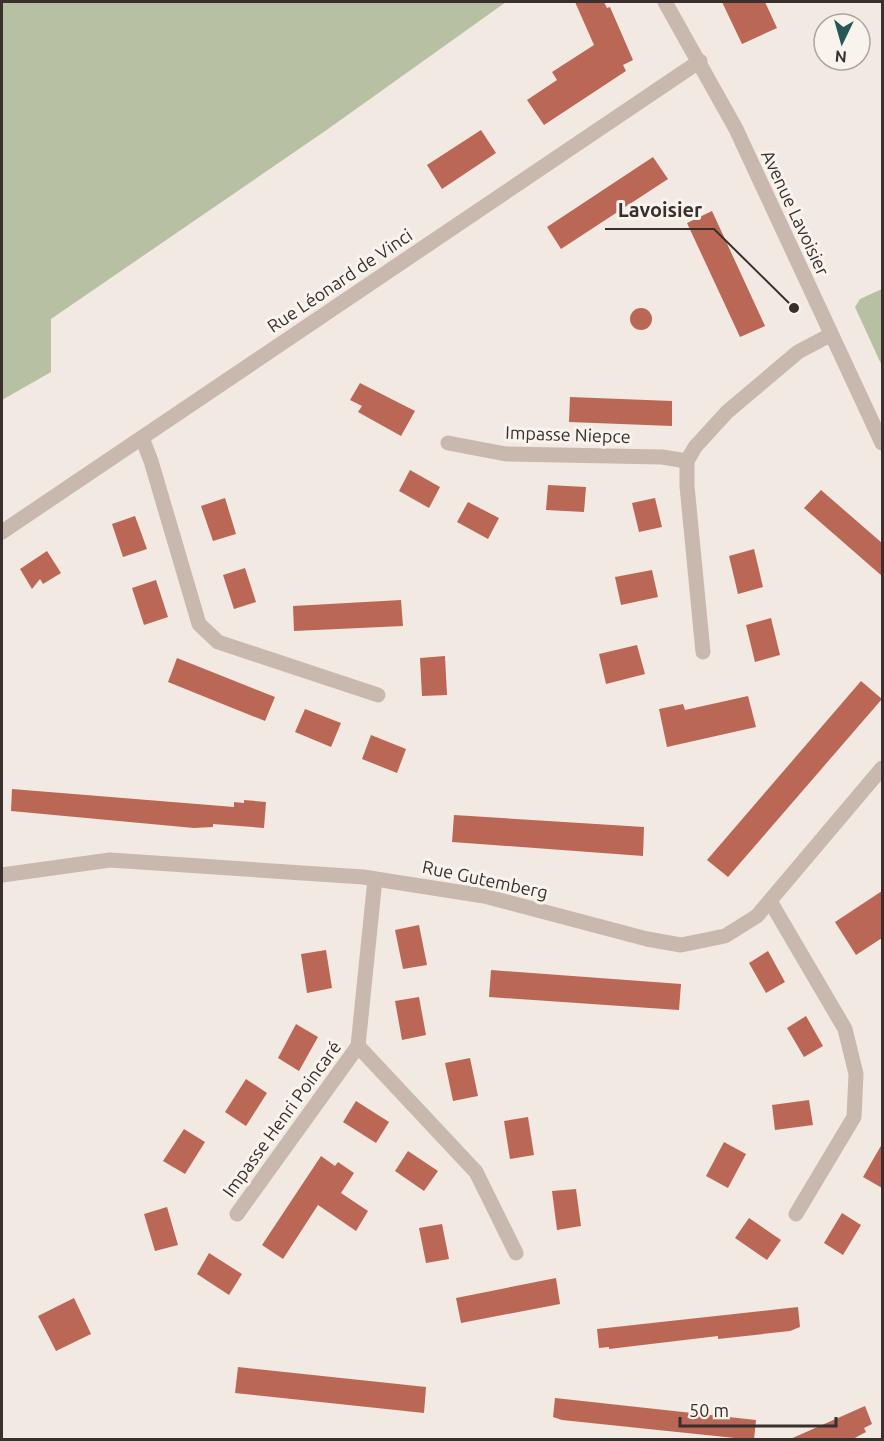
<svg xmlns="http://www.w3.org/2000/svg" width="884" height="1441" font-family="Ubuntu,sans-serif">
	<rect width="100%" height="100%" fill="#f2e9e2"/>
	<!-- green -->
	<g fill="#b8c0a3">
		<path d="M 2,2 L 506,2 L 328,129 L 51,319 L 51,372 L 2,400 Z"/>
		<path d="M 882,289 L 882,366 L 855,307 L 860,299 Z"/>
	</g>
	<!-- building -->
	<g fill="#bb6756">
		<path d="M 575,2 L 604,2 L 607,8 L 610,7 L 633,60 L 623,65 L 626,71 L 544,125 L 527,100 L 557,80 L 552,72 L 594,45 Z"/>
		<path d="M 722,2 L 765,2 L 777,28 L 742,44 Z"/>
		<path d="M 481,130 L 496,153 L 442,189 L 427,165 Z"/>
		<path d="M 653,157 L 668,179 L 561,249 L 547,227 Z"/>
		<path d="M 712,211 L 765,326 L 740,337 L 687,223 Z"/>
		<circle cx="641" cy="319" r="11"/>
		<path d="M 360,383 L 415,411 L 401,436 L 358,412 L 362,406 L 350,400 Z"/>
		<path d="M 570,397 L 672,401 L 672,426 L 569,422 Z"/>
		<path d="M 410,470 L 440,487 L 429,508 L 399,491 Z"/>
		<path d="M 548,485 L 586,487 L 584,512 L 546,510 Z"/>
		<path d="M 821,490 L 882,543 L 882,576 L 804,508 Z"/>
		<path d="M 225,498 L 236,534 L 213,541 L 201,506 Z"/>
		<path d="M 655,498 L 662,527 L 639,532 L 632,503 Z"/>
		<path d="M 468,502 L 499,518 L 488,539 L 457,522 Z"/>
		<path d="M 135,516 L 147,549 L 123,557 L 112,524 Z"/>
		<path d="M 754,549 L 763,587 L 738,594 L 729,556 Z"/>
		<path d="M 47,551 L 61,573 L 43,584 L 40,579 L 32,589 L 20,569 Z"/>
		<path d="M 245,568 L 256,602 L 234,609 L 223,575 Z"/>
		<path d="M 652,570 L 658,597 L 621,605 L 615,577 Z"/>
		<path d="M 156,580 L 168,617 L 144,625 L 132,588 Z"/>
		<path d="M 401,600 L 403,626 L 294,631 L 293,606 Z"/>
		<path d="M 771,618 L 780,655 L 755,662 L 746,625 Z"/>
		<path d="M 637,645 L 645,674 L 606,684 L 599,654 Z"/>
		<path d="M 445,656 L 447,695 L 422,696 L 420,658 Z"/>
		<path d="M 177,658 L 275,697 L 265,721 L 168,682 Z"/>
		<path d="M 861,681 L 882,699 L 728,877 L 707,860 Z"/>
		<path d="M 748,696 L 756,727 L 667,747 L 659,709 L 683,704 L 685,710 Z"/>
		<path d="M 305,709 L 341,723 L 331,747 L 295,732 Z"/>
		<path d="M 371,735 L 406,749 L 397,773 L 362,759 Z"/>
		<path d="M 12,789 L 234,807 L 234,802 L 244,803 L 244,800 L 266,802 L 264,828 L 213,824 L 213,827 L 194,828 L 11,811 Z"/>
		<path d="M 454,815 L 644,827 L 643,856 L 452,842 Z"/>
		<path d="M 882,891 L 882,938 L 856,955 L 835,922 Z"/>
		<path d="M 419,925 L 427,965 L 403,969 L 395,930 Z"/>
		<path d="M 326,950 L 332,988 L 307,993 L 301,954 Z"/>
		<path d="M 768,951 L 785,982 L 766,993 L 749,963 Z"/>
		<path d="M 491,970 L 681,984 L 679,1010 L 489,997 Z"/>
		<path d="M 419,997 L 426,1035 L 402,1040 L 395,1001 Z"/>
		<path d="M 806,1016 L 823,1046 L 804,1057 L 787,1028 Z"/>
		<path d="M 296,1024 L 318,1037 L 299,1071 L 278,1058 Z"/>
		<path d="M 470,1058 L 478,1096 L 453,1101 L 445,1063 Z"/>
		<path d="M 246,1079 L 267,1093 L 246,1126 L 225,1112 Z"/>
		<path d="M 809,1100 L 813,1125 L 775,1130 L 772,1105 Z"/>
		<path d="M 356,1101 L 389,1122 L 376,1143 L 343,1122 Z"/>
		<path d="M 528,1117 L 534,1155 L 510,1159 L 504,1121 Z"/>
		<path d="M 184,1129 L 205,1142 L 185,1174 L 163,1161 Z"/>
		<path d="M 724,1142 L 746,1154 L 728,1188 L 706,1176 Z"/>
		<path d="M 882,1144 L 882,1188 L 863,1177 Z"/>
		<path d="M 408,1151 L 438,1171 L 424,1191 L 395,1171 Z"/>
		<path d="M 321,1156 L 335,1166 L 338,1162 L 354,1173 L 341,1193 L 368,1211 L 356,1231 L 318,1205 L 283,1259 L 262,1245 Z"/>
		<path d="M 576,1189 L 581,1226 L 557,1230 L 552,1191 Z"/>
		<path d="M 167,1207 L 178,1245 L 155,1251 L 144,1214 Z"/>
		<path d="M 842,1213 L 861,1225 L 843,1255 L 824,1243 Z"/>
		<path d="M 749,1218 L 781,1240 L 767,1260 L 735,1238 Z"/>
		<path d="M 442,1224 L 449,1259 L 426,1263 L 419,1228 Z"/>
		<path d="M 209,1253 L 242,1274 L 229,1295 L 197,1274 Z"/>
		<path d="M 556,1278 L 560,1304 L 461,1323 L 456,1298 Z"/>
		<path d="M 74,1298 L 91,1334 L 56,1351 L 38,1316 Z"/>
		<path d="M 798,1307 L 800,1327 L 790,1331 L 718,1339 L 718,1336 L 609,1349 L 609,1347 L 599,1348 L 597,1329 Z"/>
		<path d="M 238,1367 L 426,1387 L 424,1413 L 235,1393 Z"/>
		<path d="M 555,1398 L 756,1420 L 754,1440 L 562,1420 L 553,1417 Z"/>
		<path d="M 865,1406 L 872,1424 L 864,1428 L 866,1432 L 851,1440 L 788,1440 Z"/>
	</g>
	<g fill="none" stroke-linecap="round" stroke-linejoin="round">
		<!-- street -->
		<g stroke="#c9b8ae" stroke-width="15">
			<path d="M 665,2 L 736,129 L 882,443"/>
			<path d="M 142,438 L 151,461 L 199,624 L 218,642 L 378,695"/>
			<path d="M 448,443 L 506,454 L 662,457 L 687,461"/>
			<path d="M 2,532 L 700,61"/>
			<path d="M 703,652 L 687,486 L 687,461 L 695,447 L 727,412 L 798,352 L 830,335"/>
			<path d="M 2,875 L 110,860 L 363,877 L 484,896 L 647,939 L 681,945 L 725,936 L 757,916 L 882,768"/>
			<path d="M 770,901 L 845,1029 L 856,1074 L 854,1117 L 796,1214"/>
			<path d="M 358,1046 L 476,1172 L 516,1253"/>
			<path d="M 237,1214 L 358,1046 L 375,879"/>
		</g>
	</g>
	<g text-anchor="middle" stroke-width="6" stroke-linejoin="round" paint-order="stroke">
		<!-- street labels -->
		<g font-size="18" fill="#392f2c" stroke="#f9f3ee">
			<text transform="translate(795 213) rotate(65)" y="6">Avenue Lavoisier</text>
			<text transform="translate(340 281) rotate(-34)" y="6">Rue Léonard de Vinci</text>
			<text transform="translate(568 435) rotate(2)" y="6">Impasse Niepce</text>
			<text transform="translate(485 880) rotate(12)" y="6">Rue Gutemberg</text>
			<text transform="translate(282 1119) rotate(-54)" y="6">Impasse Henri Poincaré</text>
		</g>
	</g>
	<!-- callouts -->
	<path fill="none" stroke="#392f2c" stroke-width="2" d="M794 308L714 229H605"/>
	<circle fill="#392f2c" stroke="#f9f3ee" stroke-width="2" cx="794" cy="308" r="6"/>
	<g font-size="20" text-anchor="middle" font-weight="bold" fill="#392f2c" stroke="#f9f3ee" stroke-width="6" stroke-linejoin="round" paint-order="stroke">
		<text x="660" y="217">Lavoisier</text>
	</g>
	<!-- border -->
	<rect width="884" height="1441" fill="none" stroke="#392f2c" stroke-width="6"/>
	<!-- north arrow -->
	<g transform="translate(842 42) rotate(185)"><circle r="28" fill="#f9f3ee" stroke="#aca5a0" stroke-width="1.5"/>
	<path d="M0-4.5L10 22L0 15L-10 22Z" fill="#255756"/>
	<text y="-9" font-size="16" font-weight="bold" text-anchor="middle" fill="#392f2c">N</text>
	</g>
	<!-- scale -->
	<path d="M680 1417v9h156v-9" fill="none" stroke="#392f2c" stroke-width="3"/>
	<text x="689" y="1417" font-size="18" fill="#392f2c" stroke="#f9f3ee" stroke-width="4.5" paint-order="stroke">50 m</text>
</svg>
